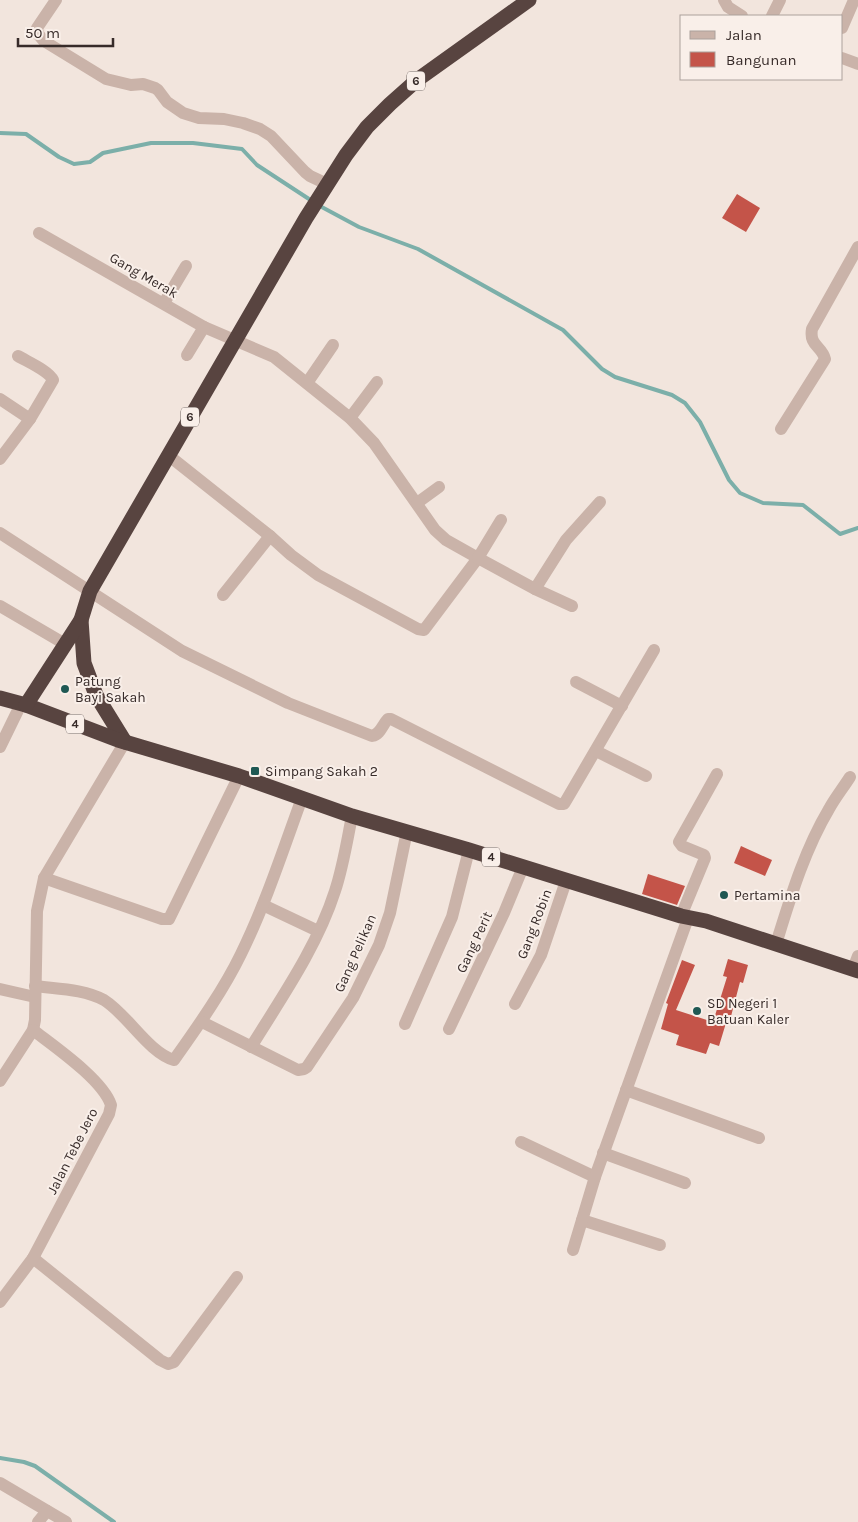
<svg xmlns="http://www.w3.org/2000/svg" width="858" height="1522" font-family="Karla,sans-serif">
	<rect width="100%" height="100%" fill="#f2e5dd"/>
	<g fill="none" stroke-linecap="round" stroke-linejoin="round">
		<!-- stream -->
		<g stroke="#7cafa9" stroke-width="4">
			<path d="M 0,133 L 26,134 L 59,157 L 74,164 L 90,162 L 103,153 L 151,143 L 193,143 L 242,149 L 257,165 L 312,201"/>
			<path d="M 318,205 L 359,227 L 418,249 L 563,330 L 602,369 L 615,377 L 672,395 L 685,403 L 700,422 L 729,480 L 740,493 L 763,503 L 803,505 L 840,534 L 858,528"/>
			<path d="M 0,1458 L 24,1462 L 35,1466 L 114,1522"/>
		</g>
	</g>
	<!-- building -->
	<g fill="#c45449">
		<path d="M 737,194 L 760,208 L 746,232 L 722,218 Z"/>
		<path d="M 741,846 L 772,860 L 765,876 L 734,863 Z"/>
		<path d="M 648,874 L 685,886 L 677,905 L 642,894 Z"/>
		<path d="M 728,959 L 748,965 L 743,983 L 740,982 L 729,1024 L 726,1023 L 719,1046 L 710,1043 L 706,1054 L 676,1045 L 679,1035 L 661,1029 L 668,1004 L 666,1003 L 682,960 L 695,965 L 676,1010 L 713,1022 L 727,977 L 723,976 Z"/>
	</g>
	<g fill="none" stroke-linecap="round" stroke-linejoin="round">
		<!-- street -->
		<g stroke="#cab3a9" stroke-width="12">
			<path d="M 56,0 L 37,28 L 38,34 L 44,41 L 106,79 L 131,85 L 143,84 L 155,88 L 158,90 L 167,102 L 183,113 L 199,118 L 224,119 L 243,123 L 260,129 L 271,136 L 305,172 L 310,176 L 327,184"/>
			<path d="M 724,0 L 728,7 L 742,16"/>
			<path d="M 772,16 L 780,0"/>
			<path d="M 842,28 L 854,0"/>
			<path d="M 842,58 L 858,64"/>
			<path d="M 39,233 L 204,327 L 274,357 L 350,418 L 374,443 L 435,530 L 446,540 L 478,558 L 424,630 L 418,629 L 318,575 L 291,555 L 270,536 L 168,455"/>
			<path d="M 164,303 L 186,266"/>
			<path d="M 187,355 L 204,327"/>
			<path d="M 307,383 L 333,345"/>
			<path d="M 0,399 L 30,419"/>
			<path d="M 350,418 L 377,382"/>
			<path d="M 781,429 L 825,359 C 822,346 809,346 812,329 L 858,247"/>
			<path d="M 0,459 L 30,419 L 53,380 C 49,371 28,362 18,356"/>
			<path d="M 417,503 L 439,487"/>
			<path d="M 501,520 L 478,558 L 535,589 L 572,606"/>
			<path d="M 0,533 L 182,651 L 288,703 L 372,736 C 381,734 382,725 388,719 L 391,719 L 559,804 L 564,804 L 567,799 L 654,650"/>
			<path d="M 535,589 L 566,540 L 600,502"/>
			<path d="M 223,595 L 270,536"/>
			<path d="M 0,606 L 65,644"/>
			<path d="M 576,682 L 622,706"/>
			<path d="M 0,747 L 21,704"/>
			<path d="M 596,751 L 646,776"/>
			<path d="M 44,878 L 162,919 L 169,919 L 239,776"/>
			<path d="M 263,905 L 318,931"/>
			<path d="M 681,916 L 705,858 L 704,855 L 682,846 L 679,842 L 717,774"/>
			<path d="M 776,944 C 790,899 804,851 829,809 C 835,798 843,788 850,777"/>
			<path d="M 853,969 L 858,956"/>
			<path d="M 35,986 C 58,989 84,989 104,1000 C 128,1015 148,1052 174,1060 C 198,1026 223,991 241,954 C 266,903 283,850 302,798"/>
			<path d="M 0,989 L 35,997"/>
			<path d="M 515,1004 L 541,955 L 566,881"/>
			<path d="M 202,1022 L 298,1070 L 304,1069 L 307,1067 L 353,998 L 379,945 L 390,913 L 407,831"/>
			<path d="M 405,1024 L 452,917 L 469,850"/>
			<path d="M 449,1029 L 504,913 L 523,867"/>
			<path d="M 251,1047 C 282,997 317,947 335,891 C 343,867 347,841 352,816"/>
			<path d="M 0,1081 L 33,1030 L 35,1020 L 37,911 L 44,878 L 125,742"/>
			<path d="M 626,1090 L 759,1138"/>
			<path d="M 521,1142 L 595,1177"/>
			<path d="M 603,1153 L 685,1183"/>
			<path d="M 582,1220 L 660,1245"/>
			<path d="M 573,1250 L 595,1177 L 688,918"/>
			<path d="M 33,1258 L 160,1360 L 168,1364 L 174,1362 L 237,1277"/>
			<path d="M 0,1302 L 33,1258 L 109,1114 L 111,1105 C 103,1080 55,1047 33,1030"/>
			<path d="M 0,1483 L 66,1522"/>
			<path d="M 38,1522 L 47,1511"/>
		</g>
		<!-- highway -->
		<g stroke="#584440" stroke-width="15">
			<path d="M 81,620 L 84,663 L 96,695 L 125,742"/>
			<path d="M 0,698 L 26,705 L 118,740 L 239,776 L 352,816 L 469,850 L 681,916 L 706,921 L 858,971"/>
			<path d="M 26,705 L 81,620 L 90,591 L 306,218 L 346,155 L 367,127 L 390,104 L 417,80 L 529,0"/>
		</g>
	</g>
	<!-- markers -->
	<g fill="#1f5853" stroke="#f9efe9" stroke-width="2">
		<circle cx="65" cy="689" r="5"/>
		<rect x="250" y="766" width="10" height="10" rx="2.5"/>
		<circle cx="724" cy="895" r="5"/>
		<circle cx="697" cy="1011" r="5"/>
	</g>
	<g text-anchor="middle" stroke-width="4" stroke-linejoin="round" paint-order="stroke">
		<!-- shield labels -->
		<g fill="#f9efe9" stroke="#716663" stroke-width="1">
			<rect x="407" y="71.5" width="18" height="19" rx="4"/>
			<rect x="181" y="407.5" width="18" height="19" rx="4"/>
			<rect x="66" y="714.5" width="18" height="19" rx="4"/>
			<rect x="482" y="847.5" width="18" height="19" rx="4"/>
		</g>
		<g font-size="12" font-weight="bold" fill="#372b29">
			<text x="416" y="85">6</text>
			<text x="190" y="421">6</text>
			<text x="75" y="728">4</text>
			<text x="491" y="861">4</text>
		</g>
		<!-- street labels -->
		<g font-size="14" fill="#372b29" stroke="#f9efe9">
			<text transform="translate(144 275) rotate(30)" y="5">Gang Merak</text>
			<text transform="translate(534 924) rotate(-69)" y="5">Gang Robin</text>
			<text transform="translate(474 942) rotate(-65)" y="5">Gang Perit</text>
			<text transform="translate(355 953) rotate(-66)" y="5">Gang Pelikan</text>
			<text transform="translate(72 1151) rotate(-63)" y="5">Jalan Tebe Jero</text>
		</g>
		<!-- poi labels -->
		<g font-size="14" fill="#372b29" stroke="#f9efe9" text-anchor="start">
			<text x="75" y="686">Patung<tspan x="75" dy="16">Bayi Sakah</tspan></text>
			<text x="265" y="776">Simpang Sakah 2</text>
			<text x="734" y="900">Pertamina</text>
			<text x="707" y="1008">SD Negeri 1<tspan x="707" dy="16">Batuan Kaler</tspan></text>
		</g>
	</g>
	<!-- legend -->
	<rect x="680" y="15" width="162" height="65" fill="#f9efe9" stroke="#aba19c"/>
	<rect x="690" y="31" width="25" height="8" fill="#cab3a9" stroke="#aba19c"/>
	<text x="726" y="40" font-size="15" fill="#372b29">Jalan</text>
	<rect x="690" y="52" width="25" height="15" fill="#c45449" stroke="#aba19c"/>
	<text x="726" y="65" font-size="15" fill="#372b29">Bangunan</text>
	<!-- scale -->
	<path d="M18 38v8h95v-8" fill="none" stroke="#372b29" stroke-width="2.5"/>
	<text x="25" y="38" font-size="15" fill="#372b29" stroke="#f9efe9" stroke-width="4" paint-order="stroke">50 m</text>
</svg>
